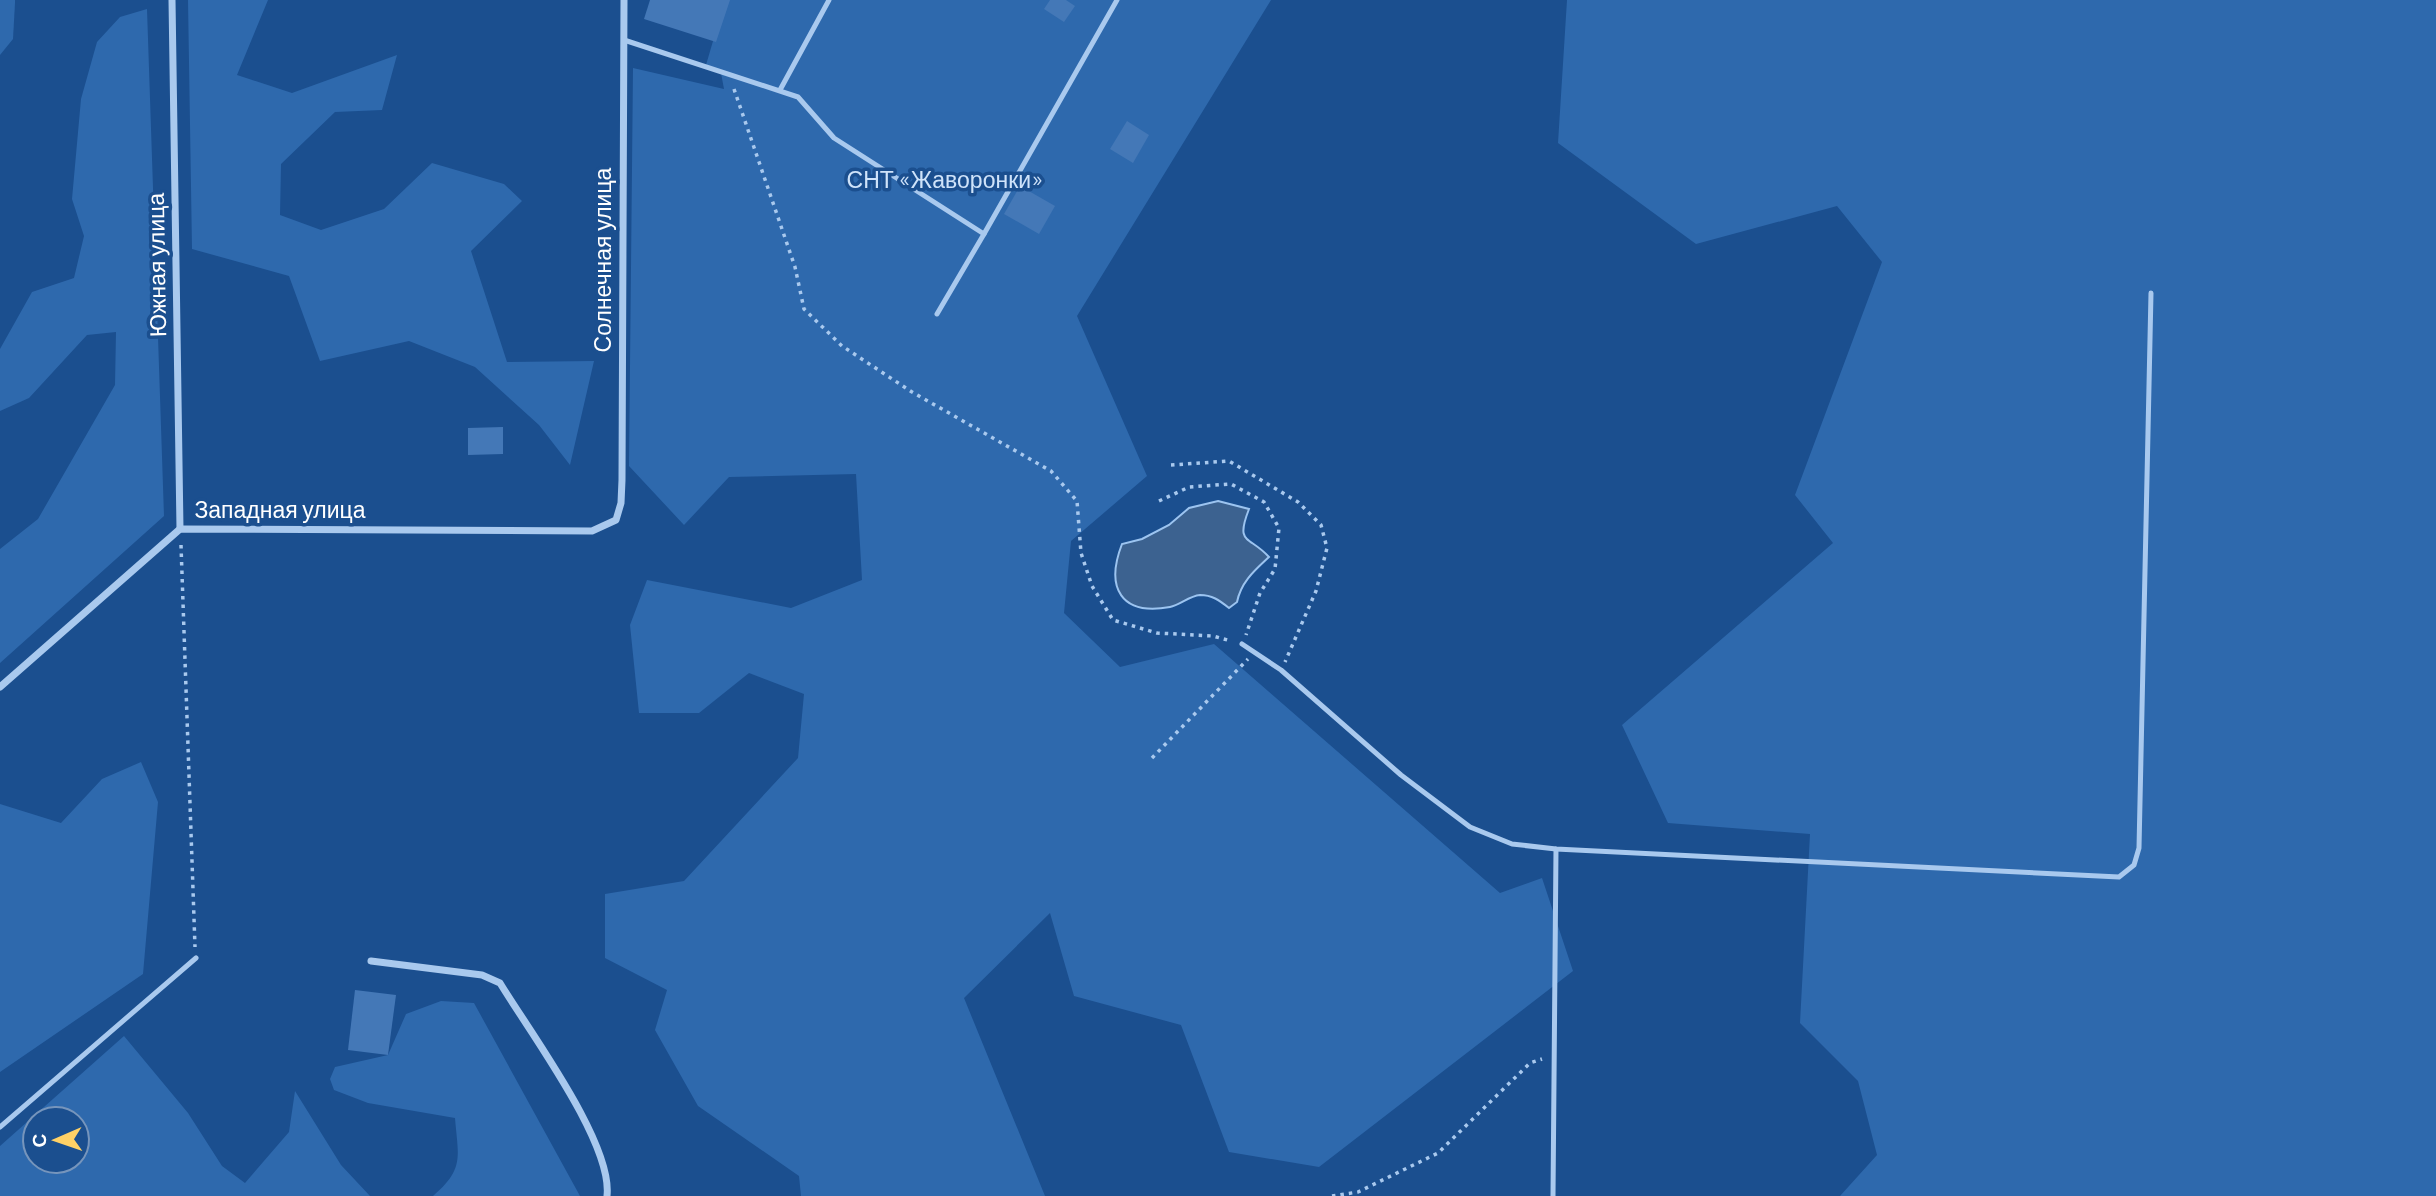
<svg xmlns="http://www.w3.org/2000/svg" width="2436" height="1196" font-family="Barlow,sans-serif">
	<rect width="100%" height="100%" fill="#1b4f8f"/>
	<!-- green -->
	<g fill="#2e69ad" fill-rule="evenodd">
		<path d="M 0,0 L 15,0 L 15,3 L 13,39 L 0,55 Z"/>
		<path d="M 188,0 L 268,0 L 237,75 L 292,93 L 397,55 L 382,110 L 335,112 L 281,164 L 280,215 L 321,230 L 384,209 L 432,163 L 504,184 L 522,201 L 471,251 L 507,362 L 594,361 L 570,465 L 539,425 L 475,367 L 409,341 L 320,361 L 289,276 L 192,249 Z"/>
		<path d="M 725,0 L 1271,0 L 1077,316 L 1147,476 L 1071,541 L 1064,613 L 1120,667 L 1214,644 L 1500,893 L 1542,878 L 1573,971 L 1319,1167 L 1229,1152 L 1181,1025 L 1074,996 L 1050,913 L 964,998 L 1045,1196 L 801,1196 L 799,1176 L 698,1106 L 655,1030 L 667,990 L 605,958 L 605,894 L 684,881 L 798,758 L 804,694 L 749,673 L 699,713 L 639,713 L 630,625 L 647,580 L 791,608 L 862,580 L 856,474 L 729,477 L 684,525 L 629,466 L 633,68 L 724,89 L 721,73 L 706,65 Z"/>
		<path d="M 1567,0 L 2436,0 L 2436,1196 L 1840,1196 L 1877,1155 L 1858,1081 L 1800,1023 L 1810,834 L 1668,823 L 1622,725 L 1833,543 L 1795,495 L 1882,262 L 1837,206 L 1696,244 L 1558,143 Z"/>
		<path d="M 147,9 L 164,516 L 0,663 L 0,549 L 38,519 L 115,385 L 116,332 L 87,335 L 29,398 L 0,411 L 0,349 L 32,292 L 74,278 L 84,236 L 72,199 L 81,99 L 97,42 L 120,17 Z"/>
		<path d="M 141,762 L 158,802 L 143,974 L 0,1072 L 0,804 L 61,823 L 102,779 Z"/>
		<path d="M 441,1001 L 474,1003 L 580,1196 L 433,1196 C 465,1169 458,1156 455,1118 L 368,1103 L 334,1090 L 330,1079 L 335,1067 L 388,1055 L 406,1014 Z"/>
		<path d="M 124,1036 L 188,1113 L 222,1166 L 245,1183 L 289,1132 L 295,1091 L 341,1165 L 370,1196 L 0,1196 L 0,1146 ZM 35,1119 L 77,1119 L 77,1161 L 35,1161 Z"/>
	</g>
	<!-- water -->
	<path fill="#3c6290" stroke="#9cc4f0" stroke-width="2" d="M 1218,501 L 1249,509 C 1235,545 1249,535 1269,557 C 1254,571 1241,582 1237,602 L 1229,608 C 1219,600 1212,595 1200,595 C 1189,596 1180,605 1170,607 C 1121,616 1105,588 1122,544 L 1142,539 L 1169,525 L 1189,508 Z"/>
	<!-- building -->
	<g fill="#4478b7">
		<path d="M 650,0 L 730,0 L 716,42 L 644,19 Z"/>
		<path d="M 1050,0 L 1066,0 L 1075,6 L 1064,22 L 1044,9 Z"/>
		<path d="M 1127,121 L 1149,135 L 1133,163 L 1110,149 Z"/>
		<path d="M 1020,186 L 1055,206 L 1039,234 L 1004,214 Z"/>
		<path d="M 503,427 L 503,454 L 468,455 L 468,428 Z"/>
		<path d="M 355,990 L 396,995 L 388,1055 L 348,1050 Z"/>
	</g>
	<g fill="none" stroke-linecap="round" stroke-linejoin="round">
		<!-- path -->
		<g stroke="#a9c9ee" stroke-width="3.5" stroke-dasharray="3.5 5" stroke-linecap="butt">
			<path d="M 734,89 L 795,267 L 804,309 L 842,346 L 912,392 L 1051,471 L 1077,501 L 1081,553 L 1092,586 L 1113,620 L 1157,633 L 1213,636 L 1231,641"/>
			<path d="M 1171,465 L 1229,461 L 1298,502 L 1321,525 L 1327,548 L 1316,591 L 1285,662"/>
			<path d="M 1159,501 L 1189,487 L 1231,484 L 1264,502 L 1279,528 L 1275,569 L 1260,593 L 1246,635"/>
			<path d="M 181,545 L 195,947"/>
			<path d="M 1152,758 L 1248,659"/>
			<path d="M 1332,1196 L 1358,1192 L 1438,1153 L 1530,1063 L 1542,1059"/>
		</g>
		<!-- lane -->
		<g stroke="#a9c9ee" stroke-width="5">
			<path d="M 624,40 L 798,97 L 834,138 L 984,234 L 937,314"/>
			<path d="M 780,90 L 829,0"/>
			<path d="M 984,234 L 1117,0"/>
			<path d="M 1242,644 L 1281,670 L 1401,775 L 1470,827 L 1512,844 L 1556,849 L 2119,877 L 2134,865 L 2139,848 L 2151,293"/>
			<path d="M 0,1127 L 196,958"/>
			<path d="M 1553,1196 L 1556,849"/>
		</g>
		<!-- street -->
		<g stroke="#a9c9ee" stroke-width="7">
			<path d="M 172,0 L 180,529"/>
			<path d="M 0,687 L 180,529 L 592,531 L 616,520 L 621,503 L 622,480 L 624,0"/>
			<path d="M 371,961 L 482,975 L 500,983 C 529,1031 613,1143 607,1196"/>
		</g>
	</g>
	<g text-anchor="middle" stroke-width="7" stroke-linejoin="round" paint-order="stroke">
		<!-- park labels -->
		<g font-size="23" fill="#cfe3fa" stroke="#1b4f8f">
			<text x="945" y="188">СНТ «Жаворонки»</text>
		</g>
		<!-- street labels -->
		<g font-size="23" fill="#fff" stroke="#1b4f8f">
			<text transform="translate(603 260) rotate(-90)" y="8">Солнечная улица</text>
			<text transform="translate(157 265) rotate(-91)" y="8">Южная улица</text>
			<text x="280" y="518">Западная улица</text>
		</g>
	</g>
	<!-- north arrow -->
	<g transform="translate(56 1140) rotate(268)"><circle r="33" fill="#1b4f8f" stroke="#7695bc" stroke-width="2"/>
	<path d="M0-5L12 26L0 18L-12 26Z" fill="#ffd166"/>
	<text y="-10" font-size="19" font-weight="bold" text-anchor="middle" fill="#ffffff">С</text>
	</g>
</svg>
